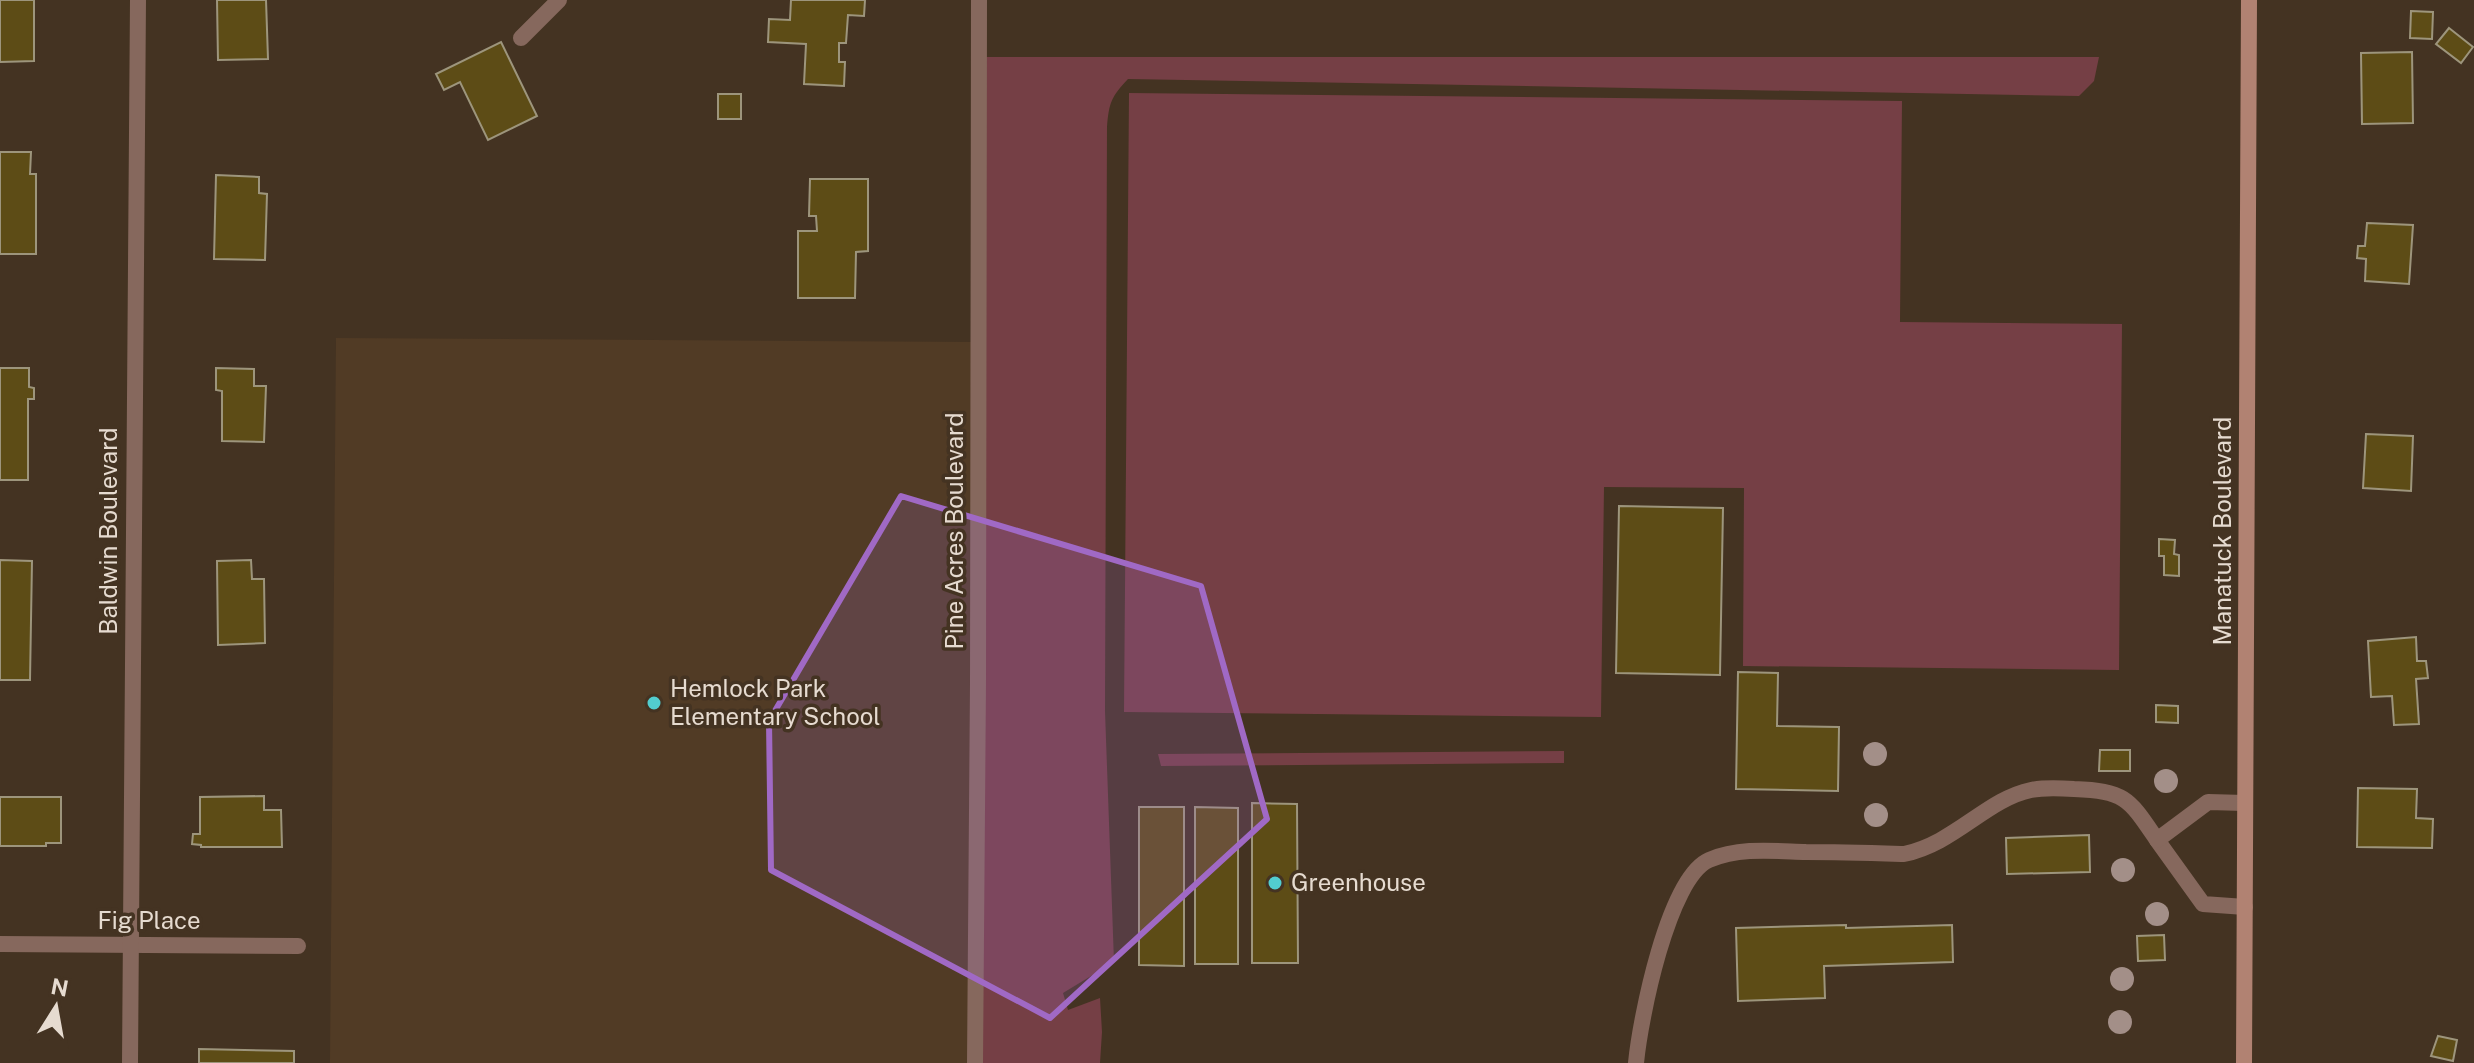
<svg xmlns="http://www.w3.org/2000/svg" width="2474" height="1063" font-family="'Public Sans',sans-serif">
	<rect width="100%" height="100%" fill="#432"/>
	<!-- built -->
	<path fill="#513b25" d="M 336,338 L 977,342 L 974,1063 L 330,1063 Z"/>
	<!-- green -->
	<g fill="#753f45">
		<path d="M 979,57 L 2099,57 L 2094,81 L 2079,96 L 1128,79 C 1111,97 1109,103 1107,127 L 1105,711 L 1114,962 L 1063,993 L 1068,1010 L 1100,998 L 1102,1032 L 1100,1063 L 974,1063 Z"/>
		<path d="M 1129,93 L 1902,101 L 1900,322 L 2122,324 L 2119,670 L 1743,666 L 1744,488 L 1604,487 L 1601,717 L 1124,712 Z"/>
		<path d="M 1564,751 L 1564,763 L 1161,766 L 1158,754 Z"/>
	</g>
	<!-- building -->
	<g fill="#5d4c16" stroke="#9d957c" stroke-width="2">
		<path d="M 0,0 L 34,0 L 34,61 L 0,62 Z"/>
		<path d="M 217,0 L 266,0 L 268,59 L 218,60 Z"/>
		<path d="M 791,0 L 865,0 L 864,16 L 848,15 L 846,43 L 839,43 L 839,62 L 845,62 L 844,86 L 804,84 L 806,44 L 768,42 L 769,19 L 790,20 Z"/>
		<path d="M 2411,11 L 2433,12 L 2432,39 L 2410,38 Z"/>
		<path d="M 2449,28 L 2473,47 L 2461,63 L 2436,44 Z"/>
		<path d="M 501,42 L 537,116 L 488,140 L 460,82 L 444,90 L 436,74 Z"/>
		<path d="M 2412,52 L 2413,123 L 2362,124 L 2361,53 Z"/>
		<rect x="718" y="94" width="23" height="25"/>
		<path d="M 0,152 L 31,152 L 30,174 L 36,174 L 36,254 L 0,254 Z"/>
		<path d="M 216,175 L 259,177 L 259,193 L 267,194 L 265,260 L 214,259 Z"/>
		<path d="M 810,179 L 868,179 L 868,251 L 856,252 L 855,298 L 798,298 L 798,231 L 817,231 L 816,216 L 809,216 Z"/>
		<path d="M 2367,223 L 2413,225 L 2409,284 L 2365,281 L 2366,259 L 2357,258 L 2358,246 L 2365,246 Z"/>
		<path d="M 0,368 L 29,368 L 29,387 L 34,388 L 34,399 L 28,399 L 28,480 L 0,480 Z"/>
		<path d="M 216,368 L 254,369 L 254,386 L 266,386 L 264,442 L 222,441 L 222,391 L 216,390 Z"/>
		<path d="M 2366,434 L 2413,436 L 2411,491 L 2363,488 Z"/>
		<path d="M 1619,506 L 1723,508 L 1720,675 L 1616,673 Z"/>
		<path d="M 2159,539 L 2175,540 L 2174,554 L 2179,555 L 2179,576 L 2164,575 L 2164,556 L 2159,556 Z"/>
		<path d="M 0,560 L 32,561 L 30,680 L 0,680 Z"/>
		<path d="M 251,560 L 252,579 L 264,579 L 265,643 L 218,645 L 217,561 Z"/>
		<path d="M 2416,637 L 2417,661 L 2426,661 L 2428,678 L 2416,679 L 2419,724 L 2394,725 L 2392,696 L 2371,697 L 2368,641 Z"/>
		<path d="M 1738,672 L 1778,673 L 1777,726 L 1839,727 L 1838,791 L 1736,789 Z"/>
		<path d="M 2156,705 L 2178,706 L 2178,723 L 2156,722 Z"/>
		<path d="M 2100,750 L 2130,750 L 2130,771 L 2099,771 Z"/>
		<path d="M 2358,788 L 2417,789 L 2416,818 L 2433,819 L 2432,848 L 2357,847 Z"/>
		<path d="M 264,796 L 264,810 L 281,810 L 282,847 L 201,847 L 201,845 L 192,844 L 193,834 L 200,834 L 200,797 Z"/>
		<path d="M 0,797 L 61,797 L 61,843 L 46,843 L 46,846 L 0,846 Z"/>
		<path d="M 1252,803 L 1297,804 L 1298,963 L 1252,963 Z"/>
		<path d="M 1139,807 L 1184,807 L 1184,966 L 1139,965 Z"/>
		<path d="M 1195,807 L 1238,808 L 1238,964 L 1195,964 Z"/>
		<path d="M 2089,835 L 2090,872 L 2007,874 L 2006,838 Z"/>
		<path d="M 1846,925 L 1846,928 L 1952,925 L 1953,962 L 1824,966 L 1825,998 L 1738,1001 L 1736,928 Z"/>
		<path d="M 2164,935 L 2165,960 L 2138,961 L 2137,936 Z"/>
		<path d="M 2438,1036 L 2457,1040 L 2453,1061 L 2431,1056 Z"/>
		<path d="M 199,1049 L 294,1051 L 294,1063 L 199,1063 Z"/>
	</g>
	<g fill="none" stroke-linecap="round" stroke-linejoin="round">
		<!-- lane -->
		<g stroke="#86685d" stroke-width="16">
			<path d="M 521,38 L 559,0"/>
			<path d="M 2157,840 L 2203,904 L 2245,907"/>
			<path d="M 1636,1063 C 1640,1020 1668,878 1709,860 C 1740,847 1773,851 1806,852 C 1839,852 1871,853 1904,854 C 1954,844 1987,799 2031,790 C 2045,787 2060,788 2074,789 C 2126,791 2129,799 2157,840 L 2208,802 L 2245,803"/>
		</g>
		<!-- street -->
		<g stroke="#86685d" stroke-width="16">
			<path d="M 0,944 L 298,946"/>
			<path d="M 130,1063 L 138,0"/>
			<path d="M 975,1063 L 978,684 L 979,0"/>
		</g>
		<!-- secondary -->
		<path stroke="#b18272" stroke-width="16" d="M 2244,1063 L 2249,0"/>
	</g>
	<!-- trees -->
	<g fill="#a38f88">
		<circle cx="1875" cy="754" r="12"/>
		<circle cx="2166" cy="781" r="12"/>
		<circle cx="1876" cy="815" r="12"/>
		<circle cx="2123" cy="870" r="12"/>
		<circle cx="2157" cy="914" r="12"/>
		<circle cx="2122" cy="979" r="12"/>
		<circle cx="2120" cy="1022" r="12"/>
	</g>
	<!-- marked area -->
	<path fill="#a069c5" fill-opacity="0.2" stroke="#a069c5" stroke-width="6" stroke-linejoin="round" d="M 901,496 L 1201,586 L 1267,819 L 1050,1018 L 771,870 L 769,721 Z"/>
	<!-- markers -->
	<g fill="#52cdcf" stroke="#432" stroke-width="3">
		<circle cx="654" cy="703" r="8"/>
		<circle cx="1275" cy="883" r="8"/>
	</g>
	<g text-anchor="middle" stroke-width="7" stroke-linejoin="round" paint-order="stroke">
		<!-- street labels -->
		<g font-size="24" fill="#e6dbd0" stroke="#432">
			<text transform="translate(109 531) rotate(-90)" y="8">Baldwin Boulevard</text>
			<text transform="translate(955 531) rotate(-90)" y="8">Pine Acres Boulevard</text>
			<text transform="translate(2223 531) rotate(-90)" y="8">Manatuck Boulevard</text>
			<text x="149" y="929">Fig Place</text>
		</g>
		<!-- poi labels -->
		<g font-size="24" fill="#e6dbd0" stroke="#432" text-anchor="start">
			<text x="670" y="697">Hemlock Park<tspan x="670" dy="28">Elementary School</tspan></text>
			<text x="1291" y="891">Greenhouse</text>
		</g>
	</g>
	<!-- north arrow -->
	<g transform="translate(56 1007) rotate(11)" stroke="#443322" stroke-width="6" paint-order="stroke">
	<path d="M0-6L14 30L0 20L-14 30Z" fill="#e6dbd0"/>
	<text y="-12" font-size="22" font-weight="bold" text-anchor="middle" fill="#e6dbd0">N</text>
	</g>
</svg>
